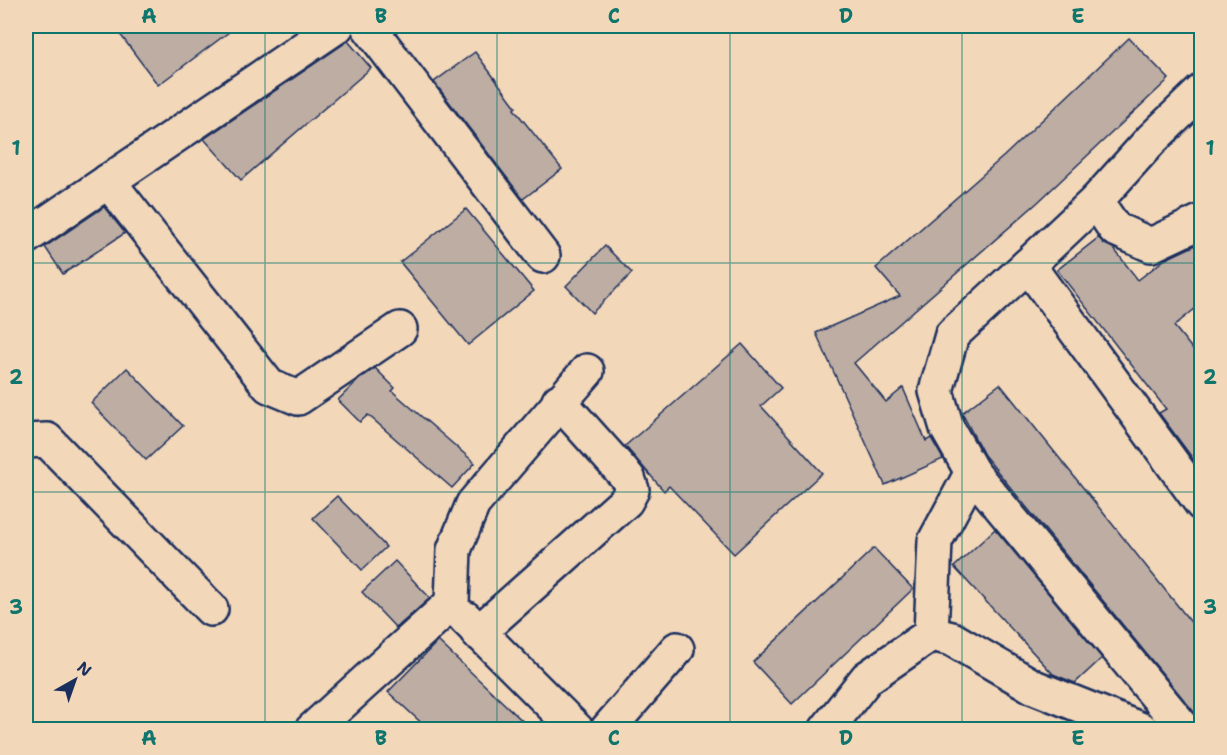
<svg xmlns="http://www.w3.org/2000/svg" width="1227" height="755" font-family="'Shantell Sans',sans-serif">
	<rect width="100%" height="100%" fill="#f2d7b9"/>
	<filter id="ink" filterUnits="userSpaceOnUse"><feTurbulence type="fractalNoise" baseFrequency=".0167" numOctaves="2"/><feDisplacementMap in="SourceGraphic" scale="12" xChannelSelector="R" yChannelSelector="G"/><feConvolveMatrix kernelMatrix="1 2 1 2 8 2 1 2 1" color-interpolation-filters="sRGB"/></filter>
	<g filter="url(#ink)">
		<!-- building -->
		<g fill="#bdada3" stroke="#1b2f5e" stroke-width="1.5">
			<path d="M 114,26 L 237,26 L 158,85 Z"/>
			<path d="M 1129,38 L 1169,79 L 1037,203 L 854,363 L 886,402 L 903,388 L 926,441 L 931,438 L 943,459 L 885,485 L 816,333 L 900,296 L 876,268 L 1004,156 Z"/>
			<path d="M 348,41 L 371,68 L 241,180 L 204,139 Z"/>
			<path d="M 475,52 L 516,107 L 514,109 L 562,169 L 523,199 L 434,82 Z"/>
			<path d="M 104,207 L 125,233 L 63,274 L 45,247 Z"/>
			<path d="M 466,209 L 534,291 L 468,345 L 400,262 Z"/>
			<path d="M 1098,238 L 1114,249 L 1138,280 L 1164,260 L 1202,242 L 1202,303 L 1174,326 L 1202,361 L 1202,471 L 1159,413 L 1166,409 L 1057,270 Z"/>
			<path d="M 605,246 L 632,273 L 592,313 L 566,286 Z"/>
			<path d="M 742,344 L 781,388 L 761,406 L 822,473 L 734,554 L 669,486 L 664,491 L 625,446 Z"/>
			<path d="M 127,368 L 183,426 L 146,460 L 91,403 Z"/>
			<path d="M 375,368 L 395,388 L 392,391 L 475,463 L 452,488 L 368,415 L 360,422 L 338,400 L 357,381 Z"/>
			<path d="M 1000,384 L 1202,636 L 1202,722 L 984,455 L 962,413 Z"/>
			<path d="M 337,496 L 386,547 L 362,570 L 313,518 Z"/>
			<path d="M 995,529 L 1102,658 L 1075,683 L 1053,674 L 954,567 Z"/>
			<path d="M 874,548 L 913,589 L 792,704 L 753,662 Z"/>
			<path d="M 395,561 L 430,598 L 396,628 L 362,592 Z"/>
			<path d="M 438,641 L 531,729 L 428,729 L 388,692 Z"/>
		</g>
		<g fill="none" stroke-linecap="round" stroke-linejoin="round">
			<!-- minor casing -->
			<g stroke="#1b2f5e" stroke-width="38">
				<g id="minor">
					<path d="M 368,26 L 543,256"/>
					<path d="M 1202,91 L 1151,140 L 1096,201 L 1028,265 L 1202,504"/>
					<path d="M 108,181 L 269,386 L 298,398 L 400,329"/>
					<path d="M 1096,201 L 1115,229 L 1151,245 L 1202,221"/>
					<path d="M 26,237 L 337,26"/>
					<path d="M 1028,265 L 952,335 L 936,391 L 947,428 L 972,472 L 1185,730"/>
					<path d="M 26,441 L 47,440 L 211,609"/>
					<path d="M 465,618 L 577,730"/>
					<path d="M 478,633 L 626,501 L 632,490 L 628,478 L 559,401"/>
					<path d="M 931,634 L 935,541 L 972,472"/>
					<path d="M 312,730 L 452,603 L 454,550 L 473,504 L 587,371"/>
					<path d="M 607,730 L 677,649"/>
					<path d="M 826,730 L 867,678 L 931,634 L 952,639 L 1034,687 L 1142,730"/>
				</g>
			</g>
			<!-- minor -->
			<use href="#minor" stroke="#f2d7b9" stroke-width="33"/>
		</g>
	</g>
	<!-- grid -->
	<path fill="none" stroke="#0f766e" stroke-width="1.5" stroke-opacity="0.55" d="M 265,26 L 265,730M 497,26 L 497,730M 730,26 L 730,730M 962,26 L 962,730M 26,263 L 1202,263M 26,492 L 1202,492"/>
	<!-- margin -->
	<rect width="1227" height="755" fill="none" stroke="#f2d7b9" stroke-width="66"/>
	<!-- north arrow -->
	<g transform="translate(75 680) rotate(40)" stroke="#f2d7b9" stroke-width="4.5" paint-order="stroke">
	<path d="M0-4.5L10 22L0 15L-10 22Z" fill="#1b2f5e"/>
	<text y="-9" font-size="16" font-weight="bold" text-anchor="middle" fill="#1b2f5e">N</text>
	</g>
	<rect x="33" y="33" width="1161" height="689" fill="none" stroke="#0f766e" stroke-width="2"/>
	<g font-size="20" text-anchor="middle" font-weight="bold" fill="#0f766e">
		<text x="149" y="23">A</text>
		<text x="381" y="23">B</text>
		<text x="614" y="23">C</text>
		<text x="846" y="23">D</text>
		<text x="1078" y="23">E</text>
		<text x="16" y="155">1</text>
		<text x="1210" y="155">1</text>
		<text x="16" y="384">2</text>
		<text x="1210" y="384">2</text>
		<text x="16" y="614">3</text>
		<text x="1210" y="614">3</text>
		<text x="149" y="745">A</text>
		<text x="381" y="745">B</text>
		<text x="614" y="745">C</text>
		<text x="846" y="745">D</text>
		<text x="1078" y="745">E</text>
	</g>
</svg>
